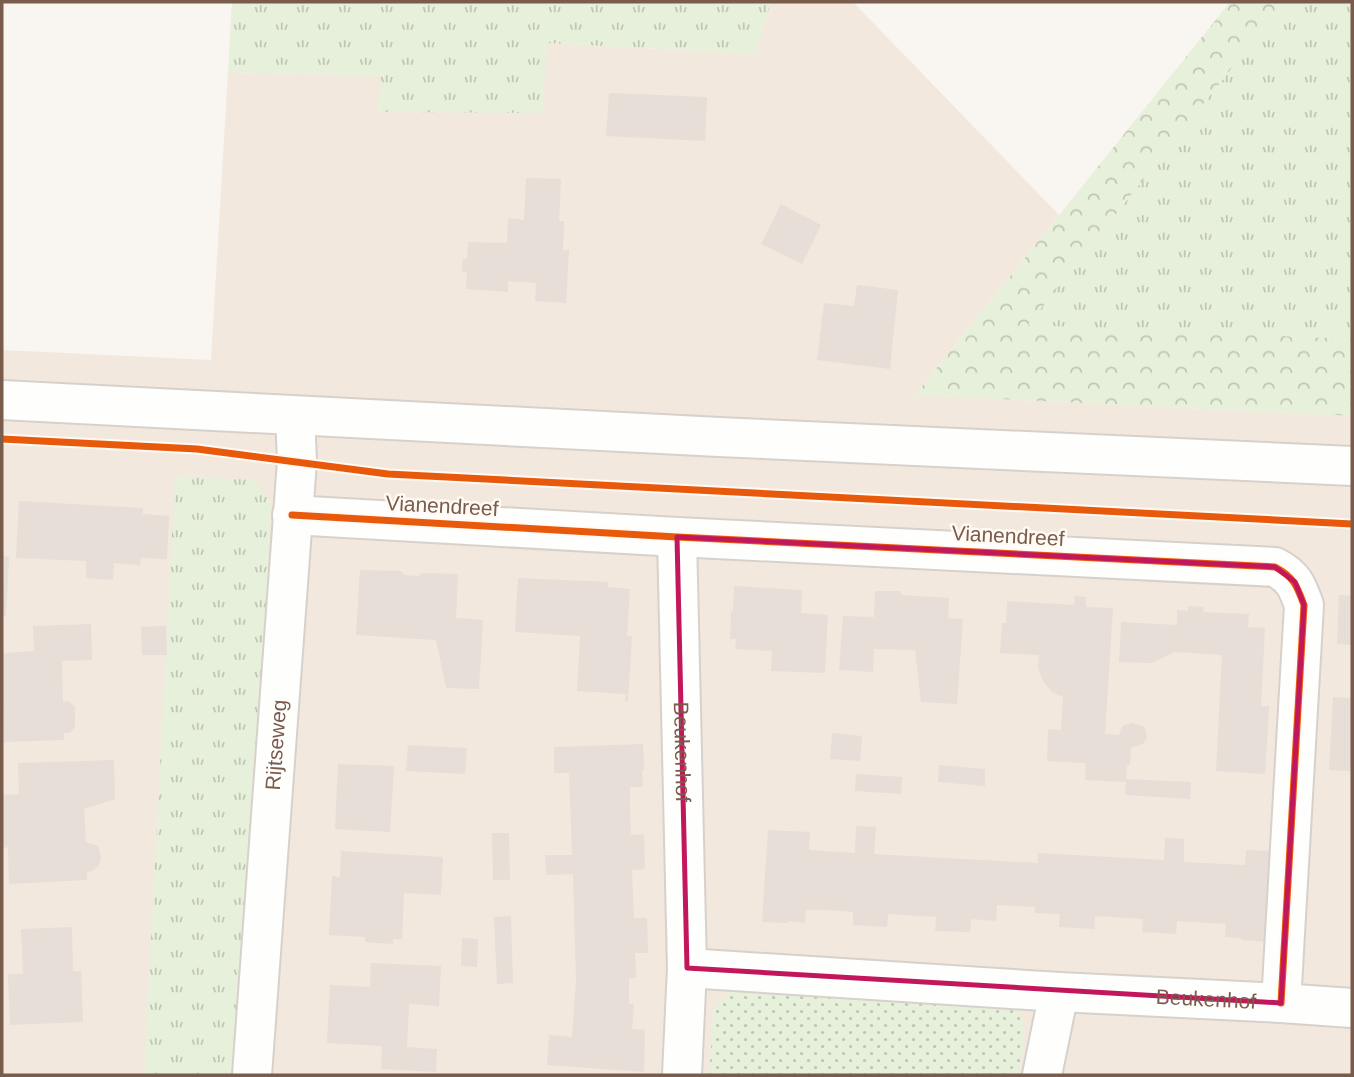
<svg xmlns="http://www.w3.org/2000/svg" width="1354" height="1077" font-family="Arial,sans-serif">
	<defs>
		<pattern id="grass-tufts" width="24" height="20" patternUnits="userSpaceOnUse" patternTransform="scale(1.75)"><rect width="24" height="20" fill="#e7f0db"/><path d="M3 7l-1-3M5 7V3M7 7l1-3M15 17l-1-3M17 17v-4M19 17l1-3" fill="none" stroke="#c0c6b4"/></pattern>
		<pattern id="forest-crowns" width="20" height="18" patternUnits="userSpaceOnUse" patternTransform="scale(1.75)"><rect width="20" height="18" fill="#e7f0db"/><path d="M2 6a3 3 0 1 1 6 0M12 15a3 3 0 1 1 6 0" fill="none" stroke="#c0c6b4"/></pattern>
		<pattern id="park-dots" width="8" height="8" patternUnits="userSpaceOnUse" patternTransform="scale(1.75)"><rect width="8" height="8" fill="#e7f0db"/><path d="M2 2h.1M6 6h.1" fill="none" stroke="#c0c6b4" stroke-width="1.8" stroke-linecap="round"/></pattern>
	</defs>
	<rect width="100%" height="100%" fill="#f9f5f0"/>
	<!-- residential -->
	<path fill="#f2e8de" d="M 771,2 L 853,2 L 1059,215 L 915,395 L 1352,416 L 1352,1075 L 2,1075 L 2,350 L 211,360 L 228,72 L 382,76 L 378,111 L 542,113 L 547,43 L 755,54 Z"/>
	<!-- grass -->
	<g fill="url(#grass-tufts)">
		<path d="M 232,2 L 771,2 L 755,54 L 548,43 L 542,113 L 378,112 L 381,76 L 228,72 Z"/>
		<path d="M 1284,2 L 1352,2 L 1352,339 L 1027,326 Z"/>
		<path d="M 175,476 L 256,480 L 271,503 L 244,1060 L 239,1072 L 232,1075 L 144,1075 Z"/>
	</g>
	<!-- forest -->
	<path fill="url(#forest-crowns)" d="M 1230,2 L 1284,2 L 1028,325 L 1352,339 L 1352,416 L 915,395 Z"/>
	<!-- park -->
	<path fill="url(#park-dots)" d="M 762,982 L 1007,1000 L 1023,1019 L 1023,1046 L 1018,1075 L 709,1075 L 714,1008 L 730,991 Z"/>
	<!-- building -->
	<g fill="#e6ded7">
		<path d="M 609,93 L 707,97 L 705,141 L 606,136 Z"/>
		<path d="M 526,178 L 561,179 L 559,221 L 564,221 L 563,250 L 569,250 L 566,303 L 535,301 L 536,283 L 508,281 L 508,292 L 466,289 L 467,272 L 462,272 L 463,259 L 467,259 L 468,242 L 507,243 L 508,218 L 524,220 Z"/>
		<path d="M 781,204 L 821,225 L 802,264 L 761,244 Z"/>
		<path d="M 857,285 L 898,290 L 890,369 L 817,360 L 824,303 L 854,306 Z"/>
		<path d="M 19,501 L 143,508 L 143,514 L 169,516 L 167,559 L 141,558 L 140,565 L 114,563 L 113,580 L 86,578 L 86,561 L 16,558 Z"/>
		<path d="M 2,556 L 9,557 L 6,616 L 2,616 Z"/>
		<path d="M 360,570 L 401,571 L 404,575 L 419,576 L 422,573 L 458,574 L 456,618 L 483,620 L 479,689 L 446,688 L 436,640 L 356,635 Z"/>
		<path d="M 518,578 L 608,582 L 608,587 L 630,589 L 627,636 L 632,636 L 628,701 L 625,701 L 626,694 L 577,691 L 580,636 L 515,632 Z"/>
		<path d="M 734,586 L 802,590 L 801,613 L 828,615 L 825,673 L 771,671 L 772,651 L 735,649 L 736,639 L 730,639 L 731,611 L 733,611 Z"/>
		<path d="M 875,591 L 901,591 L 901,595 L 949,598 L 948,618 L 963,619 L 957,704 L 921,702 L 915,650 L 874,649 L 873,672 L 839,670 L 843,616 L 874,617 Z"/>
		<path d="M 1339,595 L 1352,596 L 1352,645 L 1337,644 Z"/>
		<path d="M 1075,596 L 1086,597 L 1086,607 L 1113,608 L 1105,734 L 1119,735 L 1122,726 L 1132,723 L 1145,727 L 1147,738 L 1143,744 L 1131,748 L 1130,765 L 1127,765 L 1126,779 L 1191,782 L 1190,799 L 1125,795 L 1126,782 L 1085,780 L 1086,763 L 1047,761 L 1048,729 L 1061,730 L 1063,697 L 1052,692 L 1043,681 L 1038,668 L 1039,655 L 1000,653 L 1002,623 L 1006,623 L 1007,601 L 1074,605 Z"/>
		<path d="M 1188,606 L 1204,607 L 1203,612 L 1249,614 L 1248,627 L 1265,628 L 1261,706 L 1269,706 L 1265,774 L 1216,771 L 1222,655 L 1175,652 L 1152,663 L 1119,662 L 1121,622 L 1177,625 L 1177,610 L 1188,611 Z"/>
		<path d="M 91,624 L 92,660 L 62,661 L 63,702 L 68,701 L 75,707 L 75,727 L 70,733 L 64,733 L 64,740 L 4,742 L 2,653 L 34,651 L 33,626 Z"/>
		<path d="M 166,626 L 167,655 L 142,655 L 141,627 Z"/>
		<path d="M 1333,697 L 1352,698 L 1352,771 L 1329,770 Z"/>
		<path d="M 832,733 L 862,736 L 860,761 L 830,759 Z"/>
		<path d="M 643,744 L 644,770 L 642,770 L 643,787 L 630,787 L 630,811 L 631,835 L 644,834 L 645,869 L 632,870 L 634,918 L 647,918 L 648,953 L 635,953 L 636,978 L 629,978 L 629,1004 L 634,1004 L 632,1029 L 645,1030 L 644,1072 L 547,1065 L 549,1035 L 572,1037 L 576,980 L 573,874 L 546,875 L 545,855 L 572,855 L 569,773 L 554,773 L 554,747 Z"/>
		<path d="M 408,745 L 467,748 L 465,774 L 406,771 Z"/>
		<path d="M 114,760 L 115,799 L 84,809 L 86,842 L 98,846 L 101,859 L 98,866 L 93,871 L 87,872 L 87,880 L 9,884 L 8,847 L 3,848 L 2,795 L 19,794 L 18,763 Z"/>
		<path d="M 338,764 L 394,766 L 390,832 L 335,829 Z"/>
		<path d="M 939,765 L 985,769 L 985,786 L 938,782 Z"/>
		<path d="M 856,774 L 902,777 L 901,794 L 855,791 Z"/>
		<path d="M 856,826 L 876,827 L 874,854 L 1038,863 L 1038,853 L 1164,860 L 1165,838 L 1184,839 L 1184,862 L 1245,865 L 1246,850 L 1272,851 L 1267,942 L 1241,940 L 1241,938 L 1225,937 L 1226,924 L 1177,921 L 1176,934 L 1142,932 L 1143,919 L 1095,916 L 1094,929 L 1059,927 L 1060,914 L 1035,913 L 1035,907 L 997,905 L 996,921 L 971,919 L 970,932 L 935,931 L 936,917 L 888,914 L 887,927 L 853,925 L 853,912 L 829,910 L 806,910 L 805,923 L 788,921 L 788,923 L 762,922 L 768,830 L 810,832 L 809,850 L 855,853 Z"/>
		<path d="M 492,833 L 509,833 L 510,880 L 493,880 Z"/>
		<path d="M 341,851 L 443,857 L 441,895 L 404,893 L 402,939 L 393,939 L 393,944 L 365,942 L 365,937 L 329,935 L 332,876 L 340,877 Z"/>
		<path d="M 511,916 L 513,983 L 497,984 L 494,917 Z"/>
		<path d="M 72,927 L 73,971 L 81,971 L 83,1022 L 10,1025 L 8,974 L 23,974 L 21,929 Z"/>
		<path d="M 462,938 L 478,939 L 477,967 L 461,966 Z"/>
		<path d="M 371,963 L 441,966 L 439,1006 L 409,1004 L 407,1047 L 437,1049 L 436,1072 L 381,1069 L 382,1046 L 327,1043 L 330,985 L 370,987 Z"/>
	</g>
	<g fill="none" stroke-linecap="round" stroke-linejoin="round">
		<!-- street casing -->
		<g stroke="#d7d1cb" stroke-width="42">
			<g id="street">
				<path d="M 2,400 L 719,437 L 1352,466"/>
				<path d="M 292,515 L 677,537 L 1275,567 C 1294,577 1297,586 1304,605 L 1281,1003"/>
				<path id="s1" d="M 677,537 L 687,968 L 682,1075"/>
				<path id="s2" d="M 687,968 L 1059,992 L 1281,1003 L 1352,1008"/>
				<path id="s3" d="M 252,1075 L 297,461 L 295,416"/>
				<path d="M 1042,1075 L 1059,992"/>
			</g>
		</g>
		<!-- street -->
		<use href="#street" stroke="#fefefd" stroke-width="38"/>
		<!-- cycleway casing -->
		<g stroke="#fffaf3" stroke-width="11">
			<g id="cycleway">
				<path d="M 2,439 L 197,449 L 388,474 L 1352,524"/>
				<path d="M 292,515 L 677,537 L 1275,567 C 1294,577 1297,586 1304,605 L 1281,1003"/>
			</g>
		</g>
		<!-- cycleway -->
		<use href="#cycleway" stroke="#e8590c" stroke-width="7"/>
	</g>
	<!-- marked area -->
	<path fill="none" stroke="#c2185b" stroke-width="5" stroke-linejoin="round" d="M 677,537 L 1275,567 L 1295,582 L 1304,605 L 1281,1003 L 687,968 Z"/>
	<g text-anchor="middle" stroke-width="5" stroke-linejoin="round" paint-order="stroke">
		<!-- street labels -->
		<g font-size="21" fill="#7a5c4d" stroke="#fffaf3">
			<text transform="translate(442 506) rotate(3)" y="7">Vianendreef</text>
			<text transform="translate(1008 536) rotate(3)" y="7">Vianendreef</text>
			<text dy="7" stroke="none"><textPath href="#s3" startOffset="331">Rijtseweg</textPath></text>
			<text dy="7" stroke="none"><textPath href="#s1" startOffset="215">Beukenhof</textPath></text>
			<text dy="7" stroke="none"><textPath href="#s2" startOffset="520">Beukenhof</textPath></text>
		</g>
	</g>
	<!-- border -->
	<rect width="1354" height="1077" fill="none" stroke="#7a5c4d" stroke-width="7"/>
</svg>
